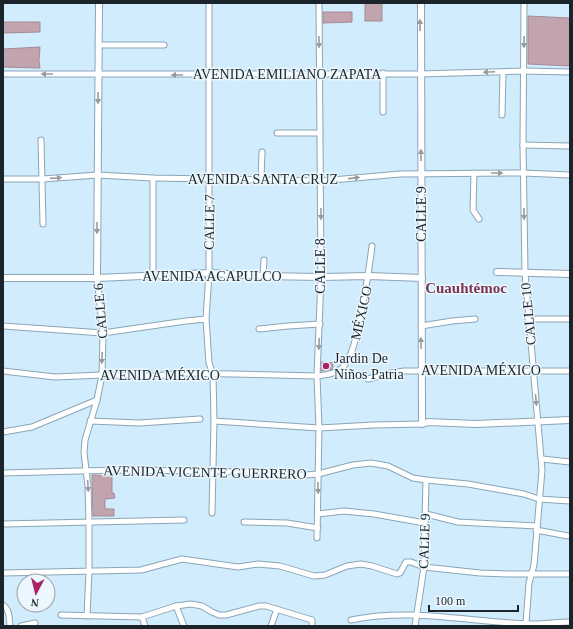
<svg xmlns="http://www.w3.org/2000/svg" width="573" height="629" font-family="Georgia,serif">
	<rect width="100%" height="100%" fill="#d0ecfd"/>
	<!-- building -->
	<g fill="#c2a4ae" stroke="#a78a94">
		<rect x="365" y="3" width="17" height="18"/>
		<path d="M 323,12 L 352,12 L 352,22 L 323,23 Z"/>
		<path d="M 528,16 L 570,18 L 570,66 L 528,64 Z"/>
		<path d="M 3,22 L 40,22 L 40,32 L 3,33 Z"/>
		<path d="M 40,47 L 39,60 L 40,68 L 3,67 L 3,49 Z"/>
		<path d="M 322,362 L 333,363 L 333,369 L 321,371 Z"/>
		<path d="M 92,475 L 112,476 L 112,493 L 114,493 L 115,498 L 105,499 L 105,509 L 114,509 L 114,516 L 93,516 Z"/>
	</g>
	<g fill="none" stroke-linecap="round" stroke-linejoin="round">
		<!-- minor casing -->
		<g stroke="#8ba5b6" stroke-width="7">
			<g id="minor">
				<path d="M 209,3 L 209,273 L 206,319 L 209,363 L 213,374 L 214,421 L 212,513"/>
				<path d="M 524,3 L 523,145 L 525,273 L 542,470 L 534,565 L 529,583 L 526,623"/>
				<path d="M 98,45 L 164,45"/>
				<path d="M 3,74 L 420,74 L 523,71 L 570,72"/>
				<path d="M 383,112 L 383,73"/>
				<path d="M 502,115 L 503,72"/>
				<path d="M 277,133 L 320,133"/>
				<path d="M 41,140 L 43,224"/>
				<path d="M 523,145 L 569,146"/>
				<path d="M 474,173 L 473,210 L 479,219"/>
				<path d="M 153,178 L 153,275"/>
				<path d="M 3,179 L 43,179 L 97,175 L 153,178 L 321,181 L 400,174 L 523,173 L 570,175"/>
				<path d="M 261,180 L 262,152"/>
				<path d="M 263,276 L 264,260"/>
				<path d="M 528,319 L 570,319"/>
				<path d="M 3,326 L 103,333 L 186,321 L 206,319"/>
				<path d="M 421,326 L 452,321 L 475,319"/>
				<path d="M 259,329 L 288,326 L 320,324"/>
				<path d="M 3,371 L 55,377 L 102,375 L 154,376 L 186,373 L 317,376 C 326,375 336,374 343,367 C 354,354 356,335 360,318 C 365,294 369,271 372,246"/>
				<path d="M 368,379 L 391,373 L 404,371 L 570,371"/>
				<path d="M 90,421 L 139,423 L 200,419"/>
				<path d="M 214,421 L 319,428 L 374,425 L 422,424"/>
				<path d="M 3,432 L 32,427 L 97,400"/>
				<path d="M 542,459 L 570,462"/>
				<path d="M 3,473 L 118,470 L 213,471 L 305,475 L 318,474 L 353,465 L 371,463 L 388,466 L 413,478 L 426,480 L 468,484 L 524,494 L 539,499 L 570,501"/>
				<path d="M 318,514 L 344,511 L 374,514 L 425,523"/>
				<path d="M 426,514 L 458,522 L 537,526"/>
				<path d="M 244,522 L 287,523 L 318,528"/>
				<path d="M 3,524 L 184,520"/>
				<path d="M 536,530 L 568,536"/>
				<path d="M 317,538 L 319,428 L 317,376 L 321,277 L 319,3"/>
				<path d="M 3,573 L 141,570 L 182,559 L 238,567 L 258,564 L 280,566 L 314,576 L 325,575 L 347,566 L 361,564 L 372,566 L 397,574 L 400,573 L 406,562 L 411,562 L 424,567 L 480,573 L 509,574 L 570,574"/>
				<path d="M 3,605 C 10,610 9,618 10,626"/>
				<path d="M 176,606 L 184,626"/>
				<path d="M 61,615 L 142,617 L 176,606 L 191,604 L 202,606 L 212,612 L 219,615 L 226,615 L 259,606 L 266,606 L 312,620 L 312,626"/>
				<path d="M 87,616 L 89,572 L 89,522 L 88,486 L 84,453 L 85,440 L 97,400 L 102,375 L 103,333 L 97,278"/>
				<path d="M 142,617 L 145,626"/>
				<path d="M 351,620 C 411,607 473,623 533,624 C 546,624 558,622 570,622"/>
				<path d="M 21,626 L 35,623"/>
				<path d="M 271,626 L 277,609"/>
				<path d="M 415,626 L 424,567 L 426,480"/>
			</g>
		</g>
		<!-- tertiary casing -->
		<g stroke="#8ba5b6" stroke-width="8">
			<g id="tertiary">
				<path d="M 421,3 L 422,424 L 428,422 L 476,424 L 570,420"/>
				<path d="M 497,272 L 570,274"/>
				<path d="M 3,278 L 97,278 L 209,273 L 263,276 L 321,277 L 369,276 L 422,278"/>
				<path d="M 97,278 L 99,3"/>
			</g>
		</g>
		<!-- minor -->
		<use href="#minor" stroke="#fff" stroke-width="5"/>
		<!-- tertiary -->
		<use href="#tertiary" stroke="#fff" stroke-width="6"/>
	</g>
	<!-- one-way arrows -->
	<defs><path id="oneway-solid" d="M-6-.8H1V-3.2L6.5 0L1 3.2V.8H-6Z"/></defs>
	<g fill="#989c9f">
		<use href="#oneway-solid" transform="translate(420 25) rotate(-90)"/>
		<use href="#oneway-solid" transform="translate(319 42) rotate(89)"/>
		<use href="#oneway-solid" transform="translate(524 42) rotate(91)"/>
		<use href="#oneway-solid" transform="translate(489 72) rotate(178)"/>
		<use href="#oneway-solid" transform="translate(47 74) rotate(180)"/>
		<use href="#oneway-solid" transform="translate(177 75) rotate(-180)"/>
		<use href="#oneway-solid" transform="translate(98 98) rotate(90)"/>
		<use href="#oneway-solid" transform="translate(421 155) rotate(-90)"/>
		<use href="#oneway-solid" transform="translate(497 173)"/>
		<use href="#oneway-solid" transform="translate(56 178) rotate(-4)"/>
		<use href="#oneway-solid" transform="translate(354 178) rotate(-6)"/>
		<use href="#oneway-solid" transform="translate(321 214) rotate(90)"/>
		<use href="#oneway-solid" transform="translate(524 214) rotate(89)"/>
		<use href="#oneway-solid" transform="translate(97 228) rotate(90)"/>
		<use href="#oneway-solid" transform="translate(421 343) rotate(-91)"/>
		<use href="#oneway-solid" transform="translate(319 344) rotate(92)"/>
		<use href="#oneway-solid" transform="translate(102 358) rotate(92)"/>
		<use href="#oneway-solid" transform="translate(536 400) rotate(85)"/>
		<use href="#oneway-solid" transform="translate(88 486) rotate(87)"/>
		<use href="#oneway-solid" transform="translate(318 488) rotate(89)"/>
	</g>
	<!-- markers -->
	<circle fill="#ab2267" stroke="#ebf6fd" stroke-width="1.5" cx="326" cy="366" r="4"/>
	<g text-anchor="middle" stroke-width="3" stroke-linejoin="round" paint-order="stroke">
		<!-- street labels -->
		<g font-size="14" fill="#1a242a" stroke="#ebf6fd">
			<text x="287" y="79">AVENIDA EMILIANO ZAPATA</text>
			<text x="263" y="184">AVENIDA SANTA CRUZ</text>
			<text transform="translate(421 214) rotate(-90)" y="5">CALLE 9</text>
			<text transform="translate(209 222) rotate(-89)" y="5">CALLE 7</text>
			<text transform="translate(320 266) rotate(-90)" y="5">CALLE 8</text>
			<text x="212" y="281">AVENIDA ACAPULCO</text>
			<text transform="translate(100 311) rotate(-95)" y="5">CALLE 6</text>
			<text transform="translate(361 313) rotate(-77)" y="5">MÉXICO</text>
			<text transform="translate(528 314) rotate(-95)" y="5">CALLE 10</text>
			<text x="481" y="375">AVENIDA MÉXICO</text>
			<text x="160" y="380">AVENIDA MÉXICO</text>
			<text transform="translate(205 472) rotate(1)" y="5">AVENIDA VICENTE GUERRERO</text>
			<text transform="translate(424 541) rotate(-88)" y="5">CALLE 9</text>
		</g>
		<!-- poi labels -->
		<g font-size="14" fill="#1a242a" stroke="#ebf6fd" text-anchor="start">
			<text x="334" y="363">Jardin De<tspan x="334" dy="16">Niños Patria</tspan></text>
		</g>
		<!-- neighbourhood labels -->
		<g font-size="15" font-weight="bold" fill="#783551" stroke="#ebf6fd">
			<text x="466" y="293">Cuauhtémoc</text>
		</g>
	</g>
	<!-- border -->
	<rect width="573" height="629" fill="none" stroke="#1a242a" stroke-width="8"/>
	<!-- north arrow -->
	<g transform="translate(36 593) rotate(187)"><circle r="19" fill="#ebf6fd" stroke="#97a2a9"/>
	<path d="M0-3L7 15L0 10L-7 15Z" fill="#ab2267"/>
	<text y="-6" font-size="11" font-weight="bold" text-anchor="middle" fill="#1a242a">N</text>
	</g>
	<!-- scale -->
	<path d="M429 605v6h89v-6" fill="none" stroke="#1a242a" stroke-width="2"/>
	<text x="435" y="605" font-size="12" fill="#1a242a" stroke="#ebf6fd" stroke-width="3" paint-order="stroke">100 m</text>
</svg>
